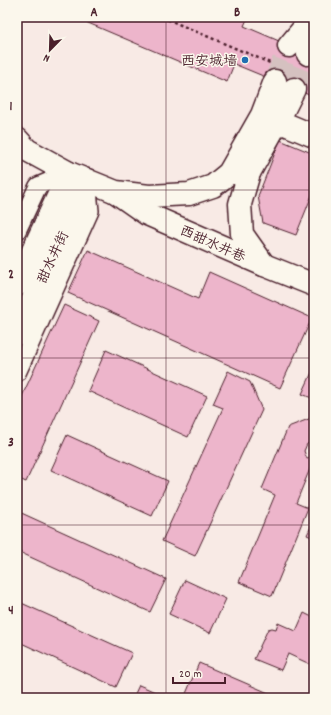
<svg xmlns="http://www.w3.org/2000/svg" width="331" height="715" font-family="Dekko,'LXGW WenKai TC',sans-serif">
	<rect width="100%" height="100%" fill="#f8eae5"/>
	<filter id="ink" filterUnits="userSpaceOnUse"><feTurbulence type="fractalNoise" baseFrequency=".025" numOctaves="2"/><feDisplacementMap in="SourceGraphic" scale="8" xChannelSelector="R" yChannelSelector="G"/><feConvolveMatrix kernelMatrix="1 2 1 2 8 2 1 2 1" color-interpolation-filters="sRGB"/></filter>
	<g filter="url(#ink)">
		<!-- building -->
		<g fill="#edb5cb" stroke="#4a1f2b">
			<path d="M 74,17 L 248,17 L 244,26 L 314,56 L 314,97 L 234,64 L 227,82 Z"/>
			<path d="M 280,140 L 314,154 L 314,190 L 296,235 L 263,223 L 258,196 Z"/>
			<path d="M 88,250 L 198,299 L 209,272 L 312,318 L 280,388 L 68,293 Z"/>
			<path d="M 64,305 L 99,321 L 26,482 L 17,478 L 17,407 Z"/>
			<path d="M 106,350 L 207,396 L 188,437 L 88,391 Z"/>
			<path d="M 314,368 L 314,399 L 302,394 Z"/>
			<path d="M 228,371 L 250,382 L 262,410 L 195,556 L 162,541 L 223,408 L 213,404 Z"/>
			<path d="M 314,417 L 314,441 L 307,444 L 304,451 L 307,459 L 314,457 L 314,459 L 296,503 L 308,508 L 272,596 L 239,582 L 275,495 L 262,489 L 288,427 Z"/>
			<path d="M 67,435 L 168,481 L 152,516 L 51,470 Z"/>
			<path d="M 17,511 L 166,579 L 150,612 L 17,551 Z"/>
			<path d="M 314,520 L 314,538 L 307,535 Z"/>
			<path d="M 185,580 L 226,599 L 210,633 L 169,614 Z"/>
			<path d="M 17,601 L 132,653 L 116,687 L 17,641 Z"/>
			<path d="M 304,613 L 314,618 L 314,666 L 288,654 L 281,670 L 254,659 L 268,629 L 272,628 L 276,629 L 278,623 L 296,631 Z"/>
			<path d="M 199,663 L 280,698 L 191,698 L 185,696 Z"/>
			<path d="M 139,685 L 169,698 L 133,698 Z"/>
		</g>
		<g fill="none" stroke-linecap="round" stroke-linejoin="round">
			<!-- secondary-tunnel -->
			<g stroke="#d5c1c0" stroke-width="22" stroke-dasharray="22 11" stroke-linecap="butt">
				<path d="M 275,81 L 289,46"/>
				<path d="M 294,89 L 308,54"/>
			</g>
			<!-- street casing -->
			<g stroke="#4a1f2b" stroke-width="20">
				<g id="street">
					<path d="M 17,231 L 38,186 L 69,173"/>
					<path d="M 17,373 L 90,211 L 87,180"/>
				</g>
			</g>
			<!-- secondary casing -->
			<g stroke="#4a1f2b" stroke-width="25">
				<g id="secondary">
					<path d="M 289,46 L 313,17"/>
					<path d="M 308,54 L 312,20"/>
					<path d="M 278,121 L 314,136"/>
					<path d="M 17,139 L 27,150 L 69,173 L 116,192 L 149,196 L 189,194 L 213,186 L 229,173 L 262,115 L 275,81"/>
					<path d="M 229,173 L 249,173 L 278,121 L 294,89"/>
					<path d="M 249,173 L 240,204 L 242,234 L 264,265"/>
					<path d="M 117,193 L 147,214 L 264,265 L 314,285"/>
					<path d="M 17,285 L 69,173"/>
					<path d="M 17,334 L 87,180"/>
				</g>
			</g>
			<!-- path -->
			<path stroke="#4a1f2b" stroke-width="2.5" stroke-dasharray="3 3" stroke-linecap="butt" d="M 162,17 L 270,63"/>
			<!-- street -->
			<use href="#street" stroke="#fbf7ec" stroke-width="17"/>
			<!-- secondary -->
			<use href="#secondary" stroke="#fbf7ec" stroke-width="22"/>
		</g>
	</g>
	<!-- grid -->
	<path fill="none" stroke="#4a1f2b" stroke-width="1" stroke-opacity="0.55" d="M 166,17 L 166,698M 17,190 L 314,190M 17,358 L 314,358M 17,525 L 314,525"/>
	<!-- markers -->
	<circle fill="#1f6fb2" stroke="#fbf7ec" stroke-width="1.5" cx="245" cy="60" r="4"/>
	<g text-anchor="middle" stroke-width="3" stroke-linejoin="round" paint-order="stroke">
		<!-- poi labels -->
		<g font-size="14" fill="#4a1f2b" stroke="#fbf7ec" text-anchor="end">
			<text x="237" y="65">西安城墙</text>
		</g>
		<!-- street labels -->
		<g font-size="14" fill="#4a1f2b" stroke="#fbf7ec">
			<text transform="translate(213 243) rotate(24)" y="5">西甜水井巷</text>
			<text transform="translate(52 257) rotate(-65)" y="5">甜水井街</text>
		</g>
	</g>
	<!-- margin -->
	<rect width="331" height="715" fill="none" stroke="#fbf7ec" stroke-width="44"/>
	<!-- north arrow -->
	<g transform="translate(50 50) rotate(203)" stroke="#fbf7ec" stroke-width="3" paint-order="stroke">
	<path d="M0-3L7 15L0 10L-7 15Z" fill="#4a1f2b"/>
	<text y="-6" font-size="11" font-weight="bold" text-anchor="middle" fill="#4a1f2b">N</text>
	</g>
	<!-- scale -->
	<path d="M173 677v6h52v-6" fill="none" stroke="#4a1f2b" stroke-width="2"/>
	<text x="179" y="677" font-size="12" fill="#4a1f2b" stroke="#fbf7ec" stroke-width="3" paint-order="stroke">20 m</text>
	<rect x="22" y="22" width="287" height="671" fill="none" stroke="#4a1f2b" stroke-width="1.5"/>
	<g font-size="13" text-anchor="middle" font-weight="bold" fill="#4a1f2b">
		<text x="94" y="16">A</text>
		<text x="237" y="16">B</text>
		<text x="11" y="110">1</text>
		<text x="11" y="278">2</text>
		<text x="11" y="446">3</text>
		<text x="11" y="614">4</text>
	</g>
</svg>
